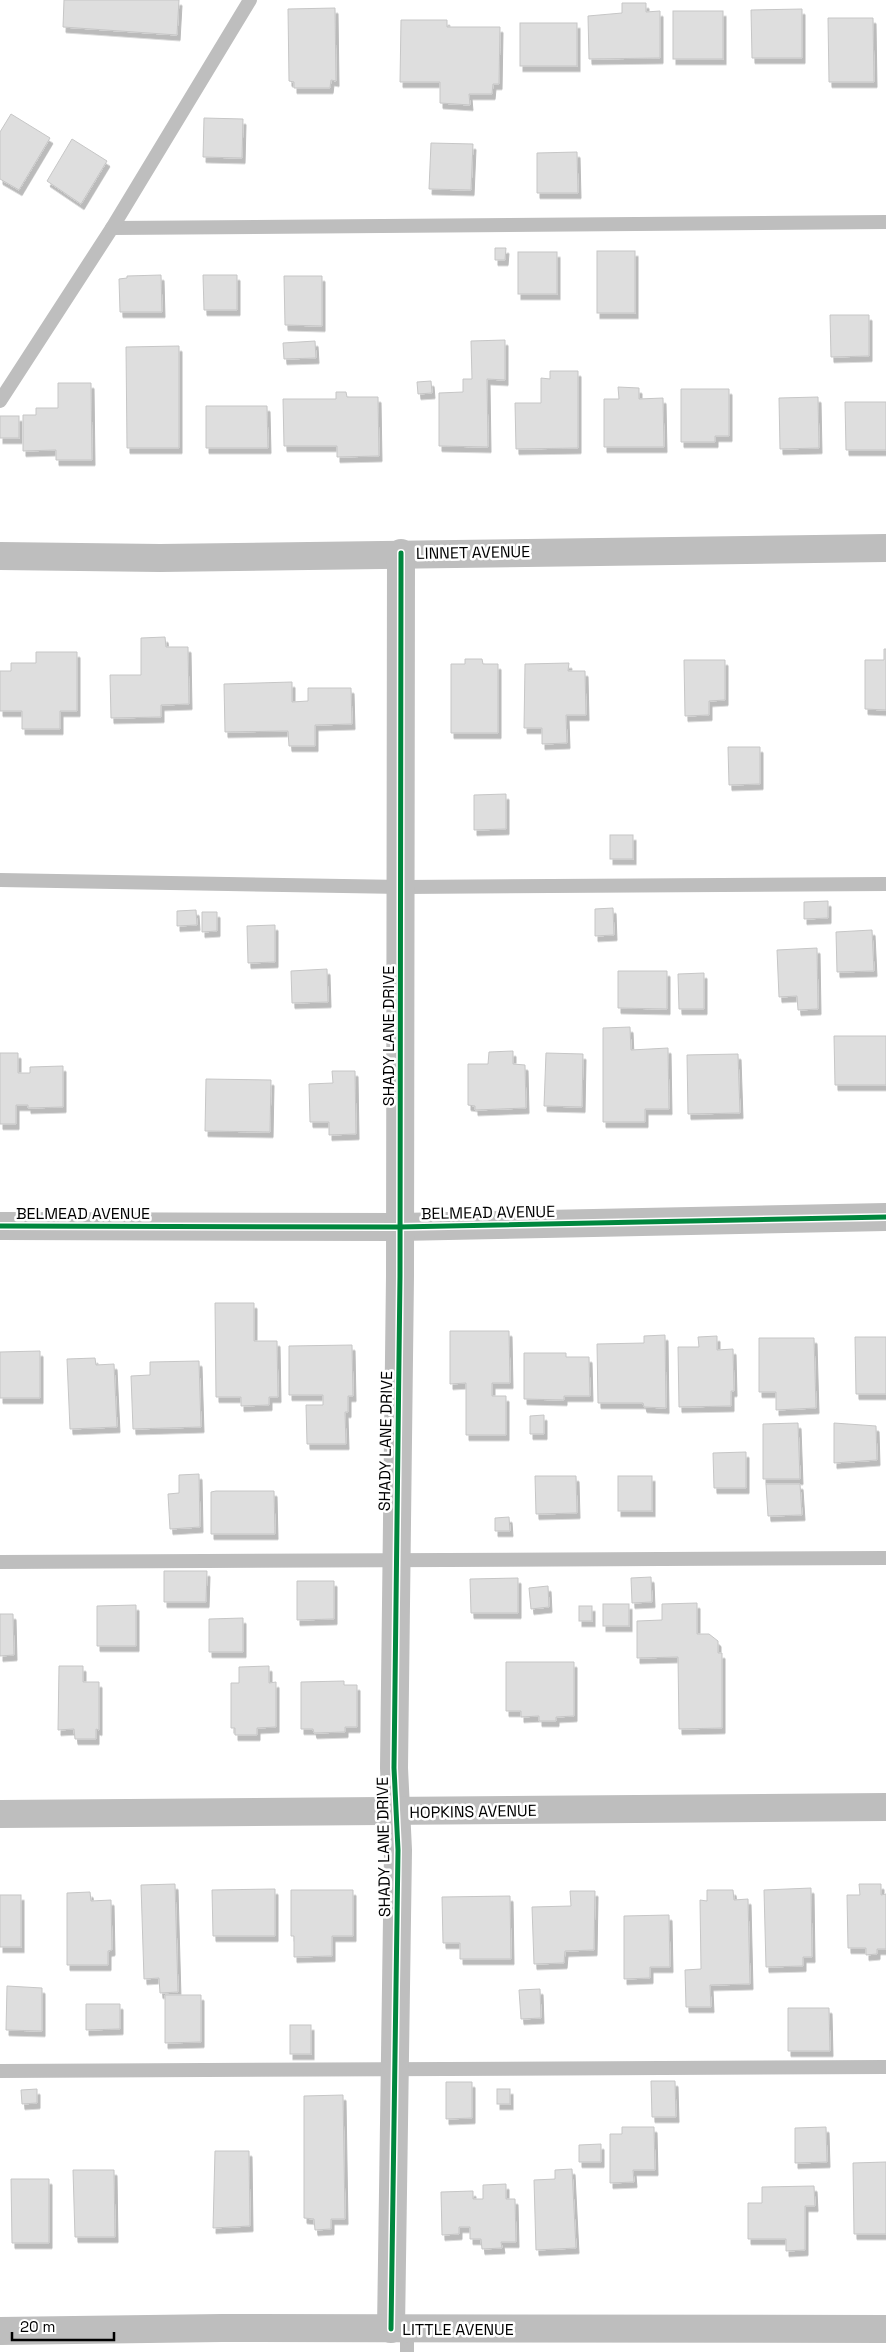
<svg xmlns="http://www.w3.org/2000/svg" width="886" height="2352" font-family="'Space Grotesk',sans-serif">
	<defs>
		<filter id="shadow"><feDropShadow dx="3" dy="5.5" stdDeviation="0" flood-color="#0004"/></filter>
	</defs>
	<rect width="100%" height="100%" fill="#fff"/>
	<!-- building -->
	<g fill="#dedede" stroke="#c6c6c6" filter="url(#shadow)">
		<path d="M 64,0 L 179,0 L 177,35 L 63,27 Z"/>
		<path d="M 622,3 L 646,3 L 646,12 L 660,11 L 660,58 L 589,59 L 588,16 L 622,13 Z"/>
		<path d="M 335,8 L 336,81 L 331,80 L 330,88 L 294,88 L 294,82 L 289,81 L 288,9 Z"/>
		<path d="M 802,9 L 802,58 L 752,58 L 751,10 Z"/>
		<rect x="673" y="11" width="50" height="48"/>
		<path d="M 828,18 L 873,18 L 874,82 L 829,82 Z"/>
		<path d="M 401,20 L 447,20 L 447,27 L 500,27 L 499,84 L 493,84 L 492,94 L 469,94 L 470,105 L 440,103 L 440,82 L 400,82 Z"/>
		<rect x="520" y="23" width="57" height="43"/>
		<path d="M 11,114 L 50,138 L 19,190 L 0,179 L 0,132 Z"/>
		<path d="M 204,118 L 243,119 L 242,158 L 203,157 Z"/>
		<path d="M 72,139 L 107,161 L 81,204 L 47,181 Z"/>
		<path d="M 431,143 L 473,144 L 471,190 L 429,189 Z"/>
		<path d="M 577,152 L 578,193 L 537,193 L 537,153 Z"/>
		<path d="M 495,248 L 506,248 L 505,260 L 495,260 Z"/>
		<rect x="597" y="251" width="38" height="62"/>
		<rect x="518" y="252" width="39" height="42"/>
		<path d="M 161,275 L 162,312 L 120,312 L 119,279 L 127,278 L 127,276 Z"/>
		<path d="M 203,275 L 237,275 L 237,310 L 204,310 Z"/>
		<path d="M 284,276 L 322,276 L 322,326 L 285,325 Z"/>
		<path d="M 830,315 L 869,315 L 869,356 L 831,357 Z"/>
		<path d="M 505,340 L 505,380 L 487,379 L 488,447 L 439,446 L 439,393 L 463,392 L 463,379 L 472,379 L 471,341 Z"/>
		<path d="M 315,341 L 316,358 L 284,359 L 283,343 Z"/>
		<path d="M 179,346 L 179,448 L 127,448 L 126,347 Z"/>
		<path d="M 550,371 L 578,371 L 578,448 L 516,449 L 515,403 L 541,403 L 541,378 L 550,379 Z"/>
		<path d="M 431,381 L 432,393 L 418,394 L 417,382 Z"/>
		<path d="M 58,383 L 91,383 L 92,460 L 56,460 L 56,450 L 23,451 L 23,415 L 36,415 L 36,408 L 58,408 Z"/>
		<path d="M 618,387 L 639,388 L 639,399 L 663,398 L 664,447 L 604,447 L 604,399 L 619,399 Z"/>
		<path d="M 681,389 L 729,389 L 729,436 L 715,436 L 715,442 L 681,442 Z"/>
		<path d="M 336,392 L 346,392 L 347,397 L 378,397 L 379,456 L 337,457 L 337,446 L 284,446 L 283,399 L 336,399 Z"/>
		<path d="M 818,397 L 819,448 L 780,449 L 779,398 Z"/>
		<path d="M 845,402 L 886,402 L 886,450 L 846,450 Z"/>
		<path d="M 206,406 L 267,406 L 268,448 L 206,448 Z"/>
		<rect x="0" y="416" width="19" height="22"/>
		<path d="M 165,637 L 166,647 L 188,647 L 189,704 L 161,705 L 161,717 L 111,718 L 110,675 L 141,675 L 141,638 Z"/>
		<path d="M 884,649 L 886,649 L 886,710 L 865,709 L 865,660 L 884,660 Z"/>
		<path d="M 36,652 L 77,652 L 77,711 L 60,711 L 60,729 L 22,729 L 22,711 L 0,711 L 0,671 L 11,671 L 11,663 L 36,663 Z"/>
		<path d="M 465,659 L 482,659 L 483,664 L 498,664 L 498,733 L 451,733 L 451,664 L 465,664 Z"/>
		<path d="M 684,660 L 725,660 L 725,700 L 709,701 L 709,715 L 685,716 Z"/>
		<path d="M 569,663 L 568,671 L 585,671 L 586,715 L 566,715 L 567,743 L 542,744 L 542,728 L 524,728 L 525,664 Z"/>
		<path d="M 292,682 L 292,702 L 308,701 L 308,688 L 351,688 L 352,724 L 315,725 L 315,746 L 289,746 L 288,731 L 225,732 L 224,684 Z"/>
		<path d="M 728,747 L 760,747 L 760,784 L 729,785 Z"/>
		<path d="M 506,794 L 506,829 L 474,830 L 474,795 Z"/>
		<rect x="610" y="835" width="23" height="24"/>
		<path d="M 828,901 L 828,918 L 804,919 L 804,902 Z"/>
		<path d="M 613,908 L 614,935 L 595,936 L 595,909 Z"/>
		<path d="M 196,910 L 197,925 L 177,926 L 177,911 Z"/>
		<path d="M 202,912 L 217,912 L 217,931 L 202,932 Z"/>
		<path d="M 275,925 L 275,962 L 248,963 L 247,926 Z"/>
		<path d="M 872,930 L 874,971 L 837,972 L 836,932 Z"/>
		<path d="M 817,948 L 818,1009 L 798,1010 L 797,996 L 779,997 L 777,950 Z"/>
		<path d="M 327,969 L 328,1002 L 292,1003 L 291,971 Z"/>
		<path d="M 618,971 L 667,971 L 667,1009 L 618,1008 Z"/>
		<path d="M 704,973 L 704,1009 L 679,1009 L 678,974 Z"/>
		<path d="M 630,1027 L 631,1050 L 668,1048 L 669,1109 L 645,1109 L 645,1122 L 603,1122 L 603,1028 Z"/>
		<path d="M 834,1036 L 886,1036 L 886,1085 L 835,1085 Z"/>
		<path d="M 513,1051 L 513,1064 L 525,1065 L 526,1108 L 475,1110 L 475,1106 L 468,1105 L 468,1064 L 488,1064 L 489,1052 Z"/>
		<path d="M 0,1053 L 18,1053 L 18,1073 L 30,1073 L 30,1067 L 63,1066 L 63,1107 L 28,1108 L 28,1105 L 16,1105 L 16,1124 L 0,1124 Z"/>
		<path d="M 546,1053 L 583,1054 L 582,1107 L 544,1106 Z"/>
		<path d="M 738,1054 L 740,1113 L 688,1114 L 687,1055 Z"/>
		<path d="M 332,1071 L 355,1071 L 356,1134 L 329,1135 L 329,1122 L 310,1122 L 309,1084 L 333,1083 Z"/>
		<path d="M 206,1079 L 271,1080 L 270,1132 L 205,1131 Z"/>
		<path d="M 215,1303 L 254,1303 L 254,1341 L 277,1341 L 278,1397 L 269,1397 L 269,1405 L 241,1406 L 241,1397 L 216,1397 Z"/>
		<path d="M 450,1331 L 509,1331 L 510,1383 L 492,1383 L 492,1396 L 506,1396 L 506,1435 L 466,1435 L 466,1383 L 450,1384 Z"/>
		<path d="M 665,1335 L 666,1408 L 644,1407 L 643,1403 L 598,1403 L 597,1344 L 644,1343 L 644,1336 Z"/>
		<path d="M 717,1336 L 717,1350 L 733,1349 L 734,1391 L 731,1391 L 731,1406 L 679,1407 L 678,1347 L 699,1347 L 698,1337 Z"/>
		<path d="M 855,1337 L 886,1337 L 886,1394 L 856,1394 Z"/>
		<path d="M 759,1338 L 814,1338 L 816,1408 L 776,1410 L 776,1392 L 759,1392 Z"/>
		<path d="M 352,1345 L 353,1396 L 348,1396 L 348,1412 L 345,1412 L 346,1444 L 307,1444 L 306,1405 L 323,1405 L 323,1395 L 289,1395 L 289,1346 Z"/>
		<path d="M 40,1351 L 40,1398 L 0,1398 L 0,1352 Z"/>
		<path d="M 524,1353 L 566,1353 L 566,1357 L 589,1357 L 590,1396 L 564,1396 L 564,1400 L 524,1399 Z"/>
		<path d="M 95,1358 L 96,1365 L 114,1364 L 117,1427 L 70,1429 L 67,1359 Z"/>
		<path d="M 199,1361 L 201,1427 L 133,1429 L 131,1376 L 150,1375 L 150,1362 Z"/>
		<path d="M 544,1415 L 544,1434 L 530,1434 L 530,1416 Z"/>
		<path d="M 798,1423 L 800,1479 L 763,1479 L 763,1424 Z"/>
		<path d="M 834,1423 L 876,1426 L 877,1460 L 834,1463 Z"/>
		<path d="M 746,1452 L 746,1488 L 714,1488 L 713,1453 Z"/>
		<path d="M 199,1474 L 200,1527 L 170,1529 L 168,1494 L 179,1493 L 179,1475 Z"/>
		<path d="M 535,1476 L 576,1476 L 577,1513 L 536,1514 Z"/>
		<rect x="618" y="1476" width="34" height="35"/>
		<path d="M 766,1484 L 800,1484 L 802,1515 L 768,1516 Z"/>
		<path d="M 216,1491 L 274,1491 L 275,1534 L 211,1534 L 211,1492 Z"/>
		<path d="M 509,1517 L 510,1531 L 495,1531 L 495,1518 Z"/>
		<path d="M 164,1571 L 207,1571 L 206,1602 L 164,1602 Z"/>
		<path d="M 651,1577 L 652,1602 L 632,1603 L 631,1578 Z"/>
		<path d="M 518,1578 L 518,1613 L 471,1613 L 470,1579 Z"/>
		<path d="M 297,1581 L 334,1581 L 334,1619 L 297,1620 Z"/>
		<path d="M 548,1586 L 549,1607 L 531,1609 L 529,1588 Z"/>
		<path d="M 697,1603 L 697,1634 L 709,1634 L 718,1641 L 718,1653 L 722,1653 L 722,1728 L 679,1729 L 678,1657 L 637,1658 L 637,1621 L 662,1620 L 662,1604 Z"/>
		<rect x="603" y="1604" width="26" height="22"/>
		<path d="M 136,1605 L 136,1646 L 97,1646 L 97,1606 Z"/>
		<rect x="579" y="1606" width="13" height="15"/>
		<path d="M 0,1614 L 13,1614 L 14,1655 L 0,1656 Z"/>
		<path d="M 243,1618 L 243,1652 L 209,1652 L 209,1619 Z"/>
		<path d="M 506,1662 L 574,1662 L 574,1716 L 556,1717 L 556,1721 L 539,1721 L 539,1716 L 521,1717 L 521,1711 L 506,1711 Z"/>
		<path d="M 59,1666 L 83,1666 L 83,1682 L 99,1682 L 99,1730 L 96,1729 L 96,1739 L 75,1739 L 74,1729 L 58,1730 Z"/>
		<path d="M 269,1666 L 269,1683 L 276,1682 L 276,1727 L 257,1728 L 257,1735 L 235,1735 L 235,1728 L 231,1728 L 231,1683 L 239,1683 L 239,1667 Z"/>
		<path d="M 344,1681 L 344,1685 L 357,1685 L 357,1727 L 345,1727 L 345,1732 L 314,1733 L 313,1729 L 301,1729 L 301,1682 Z"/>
		<path d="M 175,1884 L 178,1992 L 160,1993 L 159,1978 L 144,1979 L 141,1885 Z"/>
		<path d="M 859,1884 L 881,1884 L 881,1895 L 886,1894 L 886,1949 L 877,1949 L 877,1954 L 866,1955 L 866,1948 L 848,1948 L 847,1895 L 860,1895 Z"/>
		<path d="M 811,1888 L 812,1957 L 803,1957 L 803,1966 L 766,1967 L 764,1890 Z"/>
		<path d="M 275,1889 L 275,1936 L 213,1936 L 212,1890 Z"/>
		<path d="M 291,1890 L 353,1890 L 353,1936 L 332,1936 L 332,1956 L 294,1957 L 294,1936 L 291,1936 Z"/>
		<path d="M 707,1890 L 733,1890 L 734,1900 L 748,1899 L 750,1984 L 710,1985 L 711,2007 L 686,2007 L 685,1970 L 701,1969 L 700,1900 L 707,1901 Z"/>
		<path d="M 570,1891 L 595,1891 L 594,1950 L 565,1951 L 564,1963 L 534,1964 L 532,1907 L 571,1906 Z"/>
		<path d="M 90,1892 L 91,1901 L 111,1900 L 112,1950 L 108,1951 L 108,1965 L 67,1965 L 67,1893 Z"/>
		<rect x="0" y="1895" width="21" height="52"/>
		<path d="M 510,1896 L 511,1959 L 460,1959 L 460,1943 L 443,1943 L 442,1897 Z"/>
		<path d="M 669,1915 L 670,1967 L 650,1967 L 650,1978 L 624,1979 L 624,1916 Z"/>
		<path d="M 7,1986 L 42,1988 L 42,2031 L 6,2030 Z"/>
		<path d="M 540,1989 L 541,2018 L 521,2019 L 519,1990 Z"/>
		<path d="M 165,1995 L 201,1995 L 201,2042 L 165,2043 Z"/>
		<path d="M 86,2004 L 120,2004 L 120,2029 L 86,2030 Z"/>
		<path d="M 788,2008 L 829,2008 L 830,2051 L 788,2051 Z"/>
		<rect x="290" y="2025" width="21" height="29"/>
		<path d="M 651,2081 L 675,2081 L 676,2117 L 652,2117 Z"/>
		<path d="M 446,2082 L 472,2082 L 472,2118 L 446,2119 Z"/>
		<path d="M 37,2089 L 37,2103 L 22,2104 L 21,2090 Z"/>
		<rect x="497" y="2089" width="13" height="15"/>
		<path d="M 343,2095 L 345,2219 L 331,2219 L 331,2229 L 315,2230 L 314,2219 L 304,2218 L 304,2096 Z"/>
		<path d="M 622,2127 L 654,2127 L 655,2170 L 633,2170 L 634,2182 L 610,2183 L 610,2134 L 622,2134 Z"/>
		<path d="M 826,2127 L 827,2162 L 795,2163 L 795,2128 Z"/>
		<path d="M 601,2144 L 601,2162 L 579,2162 L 579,2145 Z"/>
		<path d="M 215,2151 L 249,2151 L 250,2226 L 213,2228 Z"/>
		<path d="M 886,2162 L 886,2234 L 854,2234 L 853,2163 Z"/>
		<path d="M 572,2169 L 576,2248 L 536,2250 L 534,2180 L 555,2179 L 555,2170 Z"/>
		<path d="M 73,2170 L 114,2170 L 115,2237 L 75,2237 Z"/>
		<path d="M 11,2179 L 49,2179 L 49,2243 L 12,2243 Z"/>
		<path d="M 506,2184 L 506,2199 L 515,2199 L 516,2242 L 501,2242 L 502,2248 L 482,2249 L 481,2239 L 470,2239 L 470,2227 L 459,2227 L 459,2234 L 442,2235 L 441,2192 L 473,2191 L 473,2199 L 483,2199 L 483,2185 Z"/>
		<path d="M 814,2186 L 815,2206 L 805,2206 L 805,2250 L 786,2251 L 786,2239 L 748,2239 L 748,2203 L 762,2203 L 762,2187 Z"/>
	</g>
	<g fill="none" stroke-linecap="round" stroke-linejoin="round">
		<!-- service -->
		<g stroke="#bebebe" stroke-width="14">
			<path d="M 112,228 L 886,222"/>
			<path d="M 0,401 L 112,228 L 250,0"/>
			<path d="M 0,880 L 402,887 L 886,884"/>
			<path d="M 0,1562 L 886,1558"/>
			<path d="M 0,2071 L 886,2067"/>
			<path d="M 407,2329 L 407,2352"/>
		</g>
		<!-- minor -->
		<g stroke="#bebebe" stroke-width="28">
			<path d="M 0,556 L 160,558 L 886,548"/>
			<path d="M 0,1226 L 399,1227 L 886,1217"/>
			<path d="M 391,2329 L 398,1850 L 394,1768 L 400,1276 L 401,553"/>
			<path d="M 0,2331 L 222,2328 L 886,2329"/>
		</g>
		<!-- tertiary -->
		<path stroke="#bebebe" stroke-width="28" d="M 0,1814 L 886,1807"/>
		<!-- cycleway casing -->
		<g stroke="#fff" stroke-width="8">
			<g id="cycleway">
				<path d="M 0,1226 L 399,1227 L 886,1217"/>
				<path d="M 391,2329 L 398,1850 L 394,1768 L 400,1276 L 401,553"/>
			</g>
		</g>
		<!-- cycleway -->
		<use href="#cycleway" stroke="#00873e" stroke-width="5"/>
	</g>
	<g text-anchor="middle" stroke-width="5" stroke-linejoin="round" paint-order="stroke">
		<!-- street labels -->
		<g font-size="16" fill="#000" stroke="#fff">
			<text transform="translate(473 552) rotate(-1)" y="6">LINNET AVENUE</text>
			<text transform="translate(388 1036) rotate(-90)" y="6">SHADY LANE DRIVE</text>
			<text transform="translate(488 1212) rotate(-1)" y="6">BELMEAD AVENUE</text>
			<text x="83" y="1219">BELMEAD AVENUE</text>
			<text transform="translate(385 1441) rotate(-89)" y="6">SHADY LANE DRIVE</text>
			<text transform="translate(473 1811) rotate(-1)" y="6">HOPKINS AVENUE</text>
			<text transform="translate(383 1847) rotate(-91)" y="6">SHADY LANE DRIVE</text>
			<text x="458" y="2335">LITTLE AVENUE</text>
		</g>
	</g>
	<!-- scale -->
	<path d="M12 2332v8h102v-8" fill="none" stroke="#000000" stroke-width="2.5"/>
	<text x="20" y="2332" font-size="15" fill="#000000" stroke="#ffffff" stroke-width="4" paint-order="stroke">20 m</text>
</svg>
